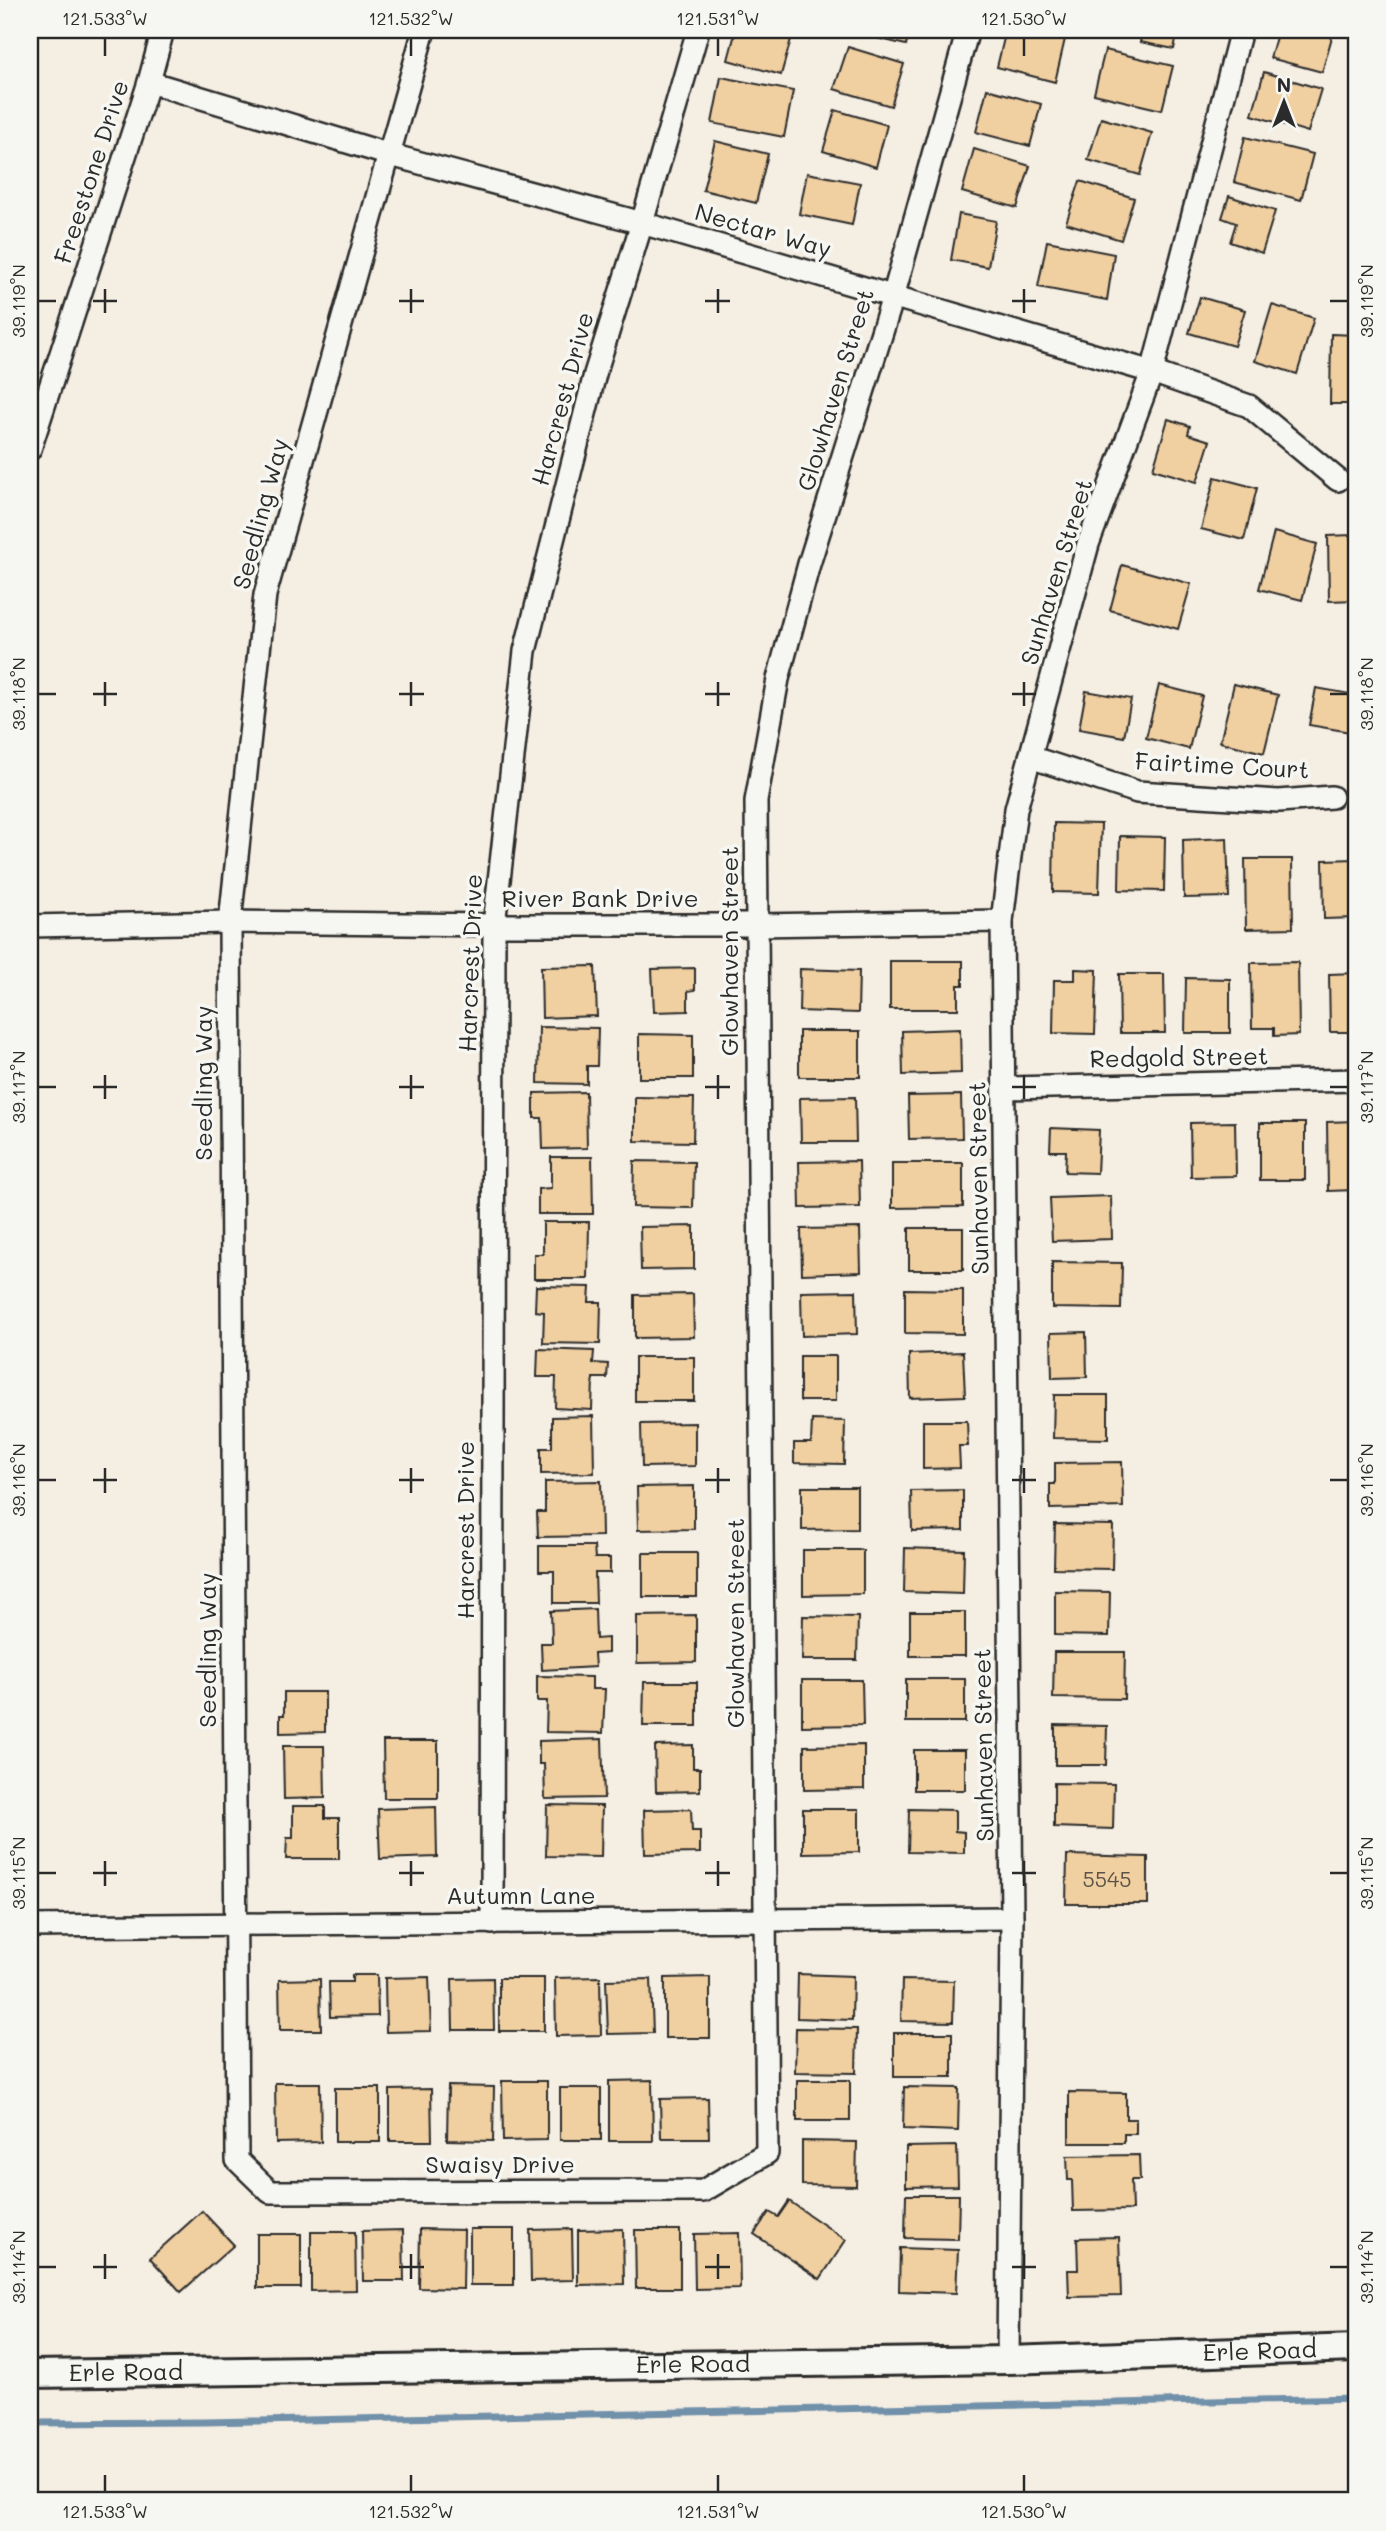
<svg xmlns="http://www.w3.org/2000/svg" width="1386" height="2531" font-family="Mali,sans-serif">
	<rect width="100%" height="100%" fill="#f5eee2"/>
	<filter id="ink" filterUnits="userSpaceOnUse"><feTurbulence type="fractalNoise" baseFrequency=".0143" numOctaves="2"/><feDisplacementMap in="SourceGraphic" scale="14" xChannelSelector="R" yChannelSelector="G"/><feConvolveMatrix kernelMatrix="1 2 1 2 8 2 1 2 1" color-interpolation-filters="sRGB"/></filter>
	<g filter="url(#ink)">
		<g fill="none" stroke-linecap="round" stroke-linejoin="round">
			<!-- stream -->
			<path stroke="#7190aa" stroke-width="7" d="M 30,2423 L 205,2422 L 1356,2398"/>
		</g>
		<!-- building -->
		<g fill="#f0cfa1" stroke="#2b2b2b" stroke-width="2">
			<path d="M 736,30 L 785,30 L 793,32 L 781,75 L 728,60 Z"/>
			<path d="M 843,30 L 910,30 L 906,45 Z"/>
			<path d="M 1006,30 L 1028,30 L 1065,39 L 1055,82 L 997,67 Z"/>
			<path d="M 1142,30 L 1178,30 L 1174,49 L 1140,42 Z"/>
			<path d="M 1278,30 L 1334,30 L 1322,72 L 1270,58 Z"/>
			<path d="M 848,47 L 904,64 L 891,106 L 834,89 Z"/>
			<path d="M 1105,50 L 1173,66 L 1162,110 L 1094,94 Z"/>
			<path d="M 1264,72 L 1321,89 L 1308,132 L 1252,115 Z"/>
			<path d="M 721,77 L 793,91 L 784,137 L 712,123 Z"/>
			<path d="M 987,89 L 1041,104 L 1030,146 L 976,132 Z"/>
			<path d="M 835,110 L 887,125 L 876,167 L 823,151 Z"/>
			<path d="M 1101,118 L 1152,133 L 1140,175 L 1088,160 Z"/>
			<path d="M 1245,137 L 1313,154 L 1301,200 L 1234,182 Z"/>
			<path d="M 715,141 L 768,154 L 756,203 L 703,190 Z"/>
			<path d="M 974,149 L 1030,166 L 1017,208 L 962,192 Z"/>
			<path d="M 807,173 L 860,183 L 852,225 L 799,214 Z"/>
			<path d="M 1080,181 L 1134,198 L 1121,240 L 1066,223 Z"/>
			<path d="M 1229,196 L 1275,211 L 1262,253 L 1230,242 L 1236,223 L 1222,218 Z"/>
			<path d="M 959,214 L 996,221 L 988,267 L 951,260 Z"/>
			<path d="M 1047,241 L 1114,254 L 1107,300 L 1038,287 Z"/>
			<path d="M 1200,297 L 1245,310 L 1234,346 L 1189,333 Z"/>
			<path d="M 1272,305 L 1314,318 L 1297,374 L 1255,361 Z"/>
			<path d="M 1331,334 L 1356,335 L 1356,404 L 1330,404 Z"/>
			<path d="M 1168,419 L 1190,426 L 1188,434 L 1210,441 L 1197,482 L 1153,469 Z"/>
			<path d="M 1215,477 L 1257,488 L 1244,540 L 1201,529 Z"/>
			<path d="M 1274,532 L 1317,544 L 1302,600 L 1259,589 Z"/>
			<path d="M 1351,535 L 1351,545 L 1356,545 L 1356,600 L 1329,601 L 1328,536 Z"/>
			<path d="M 1122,565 L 1191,584 L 1178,629 L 1110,610 Z"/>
			<path d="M 1234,684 L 1278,695 L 1264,753 L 1220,742 Z"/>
			<path d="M 1159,685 L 1202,696 L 1189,749 L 1146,738 Z"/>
			<path d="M 1316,688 L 1356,695 L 1356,733 L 1309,725 Z"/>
			<path d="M 1086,691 L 1131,699 L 1124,737 L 1079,729 Z"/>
			<path d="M 1054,823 L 1101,824 L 1099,893 L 1053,892 Z"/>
			<path d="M 1120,836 L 1165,837 L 1164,891 L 1119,890 Z"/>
			<path d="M 1227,838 L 1229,897 L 1184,898 L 1183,840 Z"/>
			<path d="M 1245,859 L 1292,859 L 1293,928 L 1246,929 Z"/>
			<path d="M 1356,859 L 1356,918 L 1324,919 L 1323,860 Z"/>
			<path d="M 890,961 L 963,961 L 963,985 L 958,985 L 958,1009 L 890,1009 Z"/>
			<path d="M 1298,962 L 1299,1035 L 1274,1036 L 1274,1028 L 1252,1028 L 1251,963 Z"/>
			<path d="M 595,966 L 597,1016 L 542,1018 L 541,967 Z"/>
			<path d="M 695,968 L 695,990 L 688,991 L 688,1011 L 654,1012 L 652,969 Z"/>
			<path d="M 800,969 L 859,971 L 858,1013 L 799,1011 Z"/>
			<path d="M 1075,969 L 1097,970 L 1095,1034 L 1053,1033 L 1054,980 L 1075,980 Z"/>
			<path d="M 1356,973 L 1356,1032 L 1330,1032 L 1329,974 Z"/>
			<path d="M 1119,974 L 1164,974 L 1165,1033 L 1120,1033 Z"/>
			<path d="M 1186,978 L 1230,979 L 1230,1033 L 1185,1033 Z"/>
			<path d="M 539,1027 L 598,1028 L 597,1066 L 587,1066 L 587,1084 L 538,1083 Z"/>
			<path d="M 960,1029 L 961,1073 L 903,1075 L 902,1031 Z"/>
			<rect x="799" y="1031" width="61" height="46"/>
			<path d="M 639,1034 L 693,1035 L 693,1078 L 639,1078 Z"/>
			<path d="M 586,1092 L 587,1148 L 543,1149 L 542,1118 L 534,1118 L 534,1093 Z"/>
			<path d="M 961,1095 L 962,1138 L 909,1139 L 908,1096 Z"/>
			<path d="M 635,1097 L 694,1098 L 693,1142 L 635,1141 Z"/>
			<path d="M 855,1097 L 856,1142 L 801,1142 L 800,1098 Z"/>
			<path d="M 1356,1121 L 1356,1190 L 1328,1191 L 1327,1122 Z"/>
			<path d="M 1235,1122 L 1236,1176 L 1191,1177 L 1190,1123 Z"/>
			<rect x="1260" y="1123" width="45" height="57"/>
			<path d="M 1051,1128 L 1099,1130 L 1097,1173 L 1065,1172 L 1066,1151 L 1050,1151 Z"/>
			<path d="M 551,1157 L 592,1157 L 593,1214 L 538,1214 L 538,1189 L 551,1188 Z"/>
			<path d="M 634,1161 L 694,1162 L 693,1208 L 633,1207 Z"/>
			<path d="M 859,1161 L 860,1207 L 800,1208 L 799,1162 Z"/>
			<path d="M 892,1163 L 963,1163 L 963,1207 L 892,1208 Z"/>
			<path d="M 1111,1196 L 1112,1239 L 1052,1241 L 1050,1198 Z"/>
			<path d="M 543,1222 L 589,1222 L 588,1279 L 534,1279 L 534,1254 L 543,1254 Z"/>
			<path d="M 694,1226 L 694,1269 L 641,1270 L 640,1227 Z"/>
			<path d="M 860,1228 L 861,1272 L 802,1274 L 801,1229 Z"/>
			<rect x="909" y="1228" width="54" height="42"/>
			<path d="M 1052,1262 L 1122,1263 L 1121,1309 L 1052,1308 Z"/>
			<path d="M 536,1286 L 590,1287 L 589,1302 L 601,1302 L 600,1344 L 543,1343 L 544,1312 L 535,1311 Z"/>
			<path d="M 905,1289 L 963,1290 L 963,1334 L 905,1333 Z"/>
			<path d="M 856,1291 L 857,1334 L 802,1336 L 801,1292 Z"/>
			<path d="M 693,1294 L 694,1337 L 635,1338 L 635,1295 Z"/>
			<path d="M 1086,1332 L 1087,1377 L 1052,1378 L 1051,1333 Z"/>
			<path d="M 538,1349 L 594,1351 L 593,1363 L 608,1364 L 607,1378 L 593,1378 L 592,1410 L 555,1408 L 556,1377 L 537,1377 Z"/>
			<path d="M 963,1352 L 965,1396 L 910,1398 L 909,1354 Z"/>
			<rect x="800" y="1356" width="36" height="45"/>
			<rect x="635" y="1357" width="59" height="44"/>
			<path d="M 1054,1395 L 1108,1395 L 1108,1439 L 1053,1438 Z"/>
			<path d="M 593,1416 L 594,1473 L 541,1474 L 541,1448 L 552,1448 L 552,1417 Z"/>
			<path d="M 812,1420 L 845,1421 L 844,1464 L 794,1463 L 794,1443 L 811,1443 Z"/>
			<path d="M 923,1421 L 967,1421 L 968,1446 L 959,1446 L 960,1468 L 923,1469 Z"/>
			<path d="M 695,1423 L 695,1466 L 642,1467 L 641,1424 Z"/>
			<path d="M 1122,1462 L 1123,1507 L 1050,1509 L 1050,1484 L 1055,1484 L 1055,1463 Z"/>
			<path d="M 601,1481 L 602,1536 L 538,1537 L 537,1512 L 545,1512 L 545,1482 Z"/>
			<path d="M 694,1486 L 694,1529 L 638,1530 L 637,1487 Z"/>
			<path d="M 802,1487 L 857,1487 L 857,1529 L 802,1530 Z"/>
			<path d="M 963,1490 L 963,1530 L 912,1531 L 911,1491 Z"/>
			<path d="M 1055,1524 L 1113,1525 L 1112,1569 L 1054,1568 Z"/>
			<path d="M 539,1546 L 594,1546 L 595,1558 L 610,1558 L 610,1573 L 595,1573 L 596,1603 L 554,1603 L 554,1571 L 539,1571 Z"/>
			<path d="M 905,1548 L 964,1550 L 963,1594 L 904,1592 Z"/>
			<path d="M 803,1550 L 863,1550 L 863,1594 L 803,1595 Z"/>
			<rect x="643" y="1553" width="54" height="44"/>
			<path d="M 1055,1591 L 1110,1592 L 1109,1636 L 1055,1635 Z"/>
			<path d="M 595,1609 L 596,1639 L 608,1638 L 608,1653 L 594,1654 L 595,1667 L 542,1670 L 541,1643 L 552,1643 L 551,1611 Z"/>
			<rect x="910" y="1612" width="55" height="44"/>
			<path d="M 696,1615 L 696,1662 L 637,1663 L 637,1616 Z"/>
			<path d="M 803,1616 L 858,1617 L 857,1660 L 802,1660 Z"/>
			<path d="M 1054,1652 L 1125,1652 L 1124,1699 L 1053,1698 Z"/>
			<path d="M 537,1676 L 592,1677 L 592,1689 L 605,1689 L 603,1733 L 546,1732 L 547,1701 L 537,1701 Z"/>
			<rect x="906" y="1679" width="59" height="43"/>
			<path d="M 802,1680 L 862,1680 L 863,1725 L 802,1726 Z"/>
			<path d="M 644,1682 L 697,1682 L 697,1726 L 643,1726 Z"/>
			<path d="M 284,1692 L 325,1692 L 325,1732 L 280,1733 L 280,1715 L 284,1715 Z"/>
			<path d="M 1055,1725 L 1107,1726 L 1106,1765 L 1055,1765 Z"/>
			<path d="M 602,1739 L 604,1798 L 545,1799 L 544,1764 L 539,1764 L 539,1741 Z"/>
			<path d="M 383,1741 L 438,1741 L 438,1798 L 384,1798 Z"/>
			<path d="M 693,1745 L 693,1768 L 700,1768 L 700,1791 L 656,1792 L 655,1746 Z"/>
			<path d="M 864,1745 L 864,1789 L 804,1790 L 804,1746 Z"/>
			<path d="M 283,1746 L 324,1746 L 325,1798 L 284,1799 Z"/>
			<rect x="914" y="1750" width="51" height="40"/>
			<path d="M 1054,1783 L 1114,1784 L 1113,1829 L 1054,1827 Z"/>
			<path d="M 547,1805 L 602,1806 L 601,1857 L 546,1856 Z"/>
			<path d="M 293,1806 L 325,1806 L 325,1818 L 339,1818 L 339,1859 L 286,1859 L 287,1838 L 293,1838 Z"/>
			<path d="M 436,1807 L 437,1857 L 380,1859 L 378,1809 Z"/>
			<path d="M 691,1809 L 692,1831 L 700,1831 L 700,1853 L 645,1854 L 644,1810 Z"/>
			<path d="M 803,1809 L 859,1809 L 859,1852 L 803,1853 Z"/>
			<path d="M 909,1809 L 955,1810 L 955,1831 L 964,1832 L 964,1853 L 908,1852 Z"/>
			<path d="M 1067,1855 L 1148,1857 L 1148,1904 L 1066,1904 Z"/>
			<path d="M 798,1974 L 853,1976 L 852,2020 L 797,2018 Z"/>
			<path d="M 352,1975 L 377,1975 L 378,2016 L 330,2017 L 329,1982 L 352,1982 Z"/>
			<path d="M 429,1977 L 431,2031 L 386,2032 L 385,1978 Z"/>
			<path d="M 600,1977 L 601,2035 L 556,2036 L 555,1978 Z"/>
			<path d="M 710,1977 L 710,2038 L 665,2038 L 665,1978 Z"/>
			<path d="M 493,1978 L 494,2030 L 453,2030 L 452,1979 Z"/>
			<rect x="499" y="1978" width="45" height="53"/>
			<path d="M 320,1979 L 321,2030 L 280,2030 L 279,1980 Z"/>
			<path d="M 651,1979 L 653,2033 L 608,2034 L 606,1980 Z"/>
			<path d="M 902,1980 L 954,1981 L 953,2022 L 901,2021 Z"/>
			<path d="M 796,2028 L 857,2029 L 856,2073 L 795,2072 Z"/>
			<rect x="894" y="2033" width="58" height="44"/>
			<path d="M 652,2080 L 653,2141 L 609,2141 L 609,2081 Z"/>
			<rect x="797" y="2080" width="53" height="41"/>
			<path d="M 502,2081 L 547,2081 L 547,2140 L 503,2141 Z"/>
			<path d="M 275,2083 L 320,2083 L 321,2142 L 276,2143 Z"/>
			<path d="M 448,2086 L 494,2087 L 493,2141 L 447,2140 Z"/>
			<path d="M 904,2087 L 959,2088 L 958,2131 L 903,2129 Z"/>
			<rect x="335" y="2088" width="45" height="54"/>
			<rect x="560" y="2088" width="41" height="52"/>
			<path d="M 431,2089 L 432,2141 L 390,2141 L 390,2090 Z"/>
			<path d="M 1069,2092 L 1126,2093 L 1126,2119 L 1136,2119 L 1136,2134 L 1124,2134 L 1124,2143 L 1069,2143 Z"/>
			<path d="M 708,2098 L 709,2138 L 661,2138 L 660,2099 Z"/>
			<path d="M 802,2141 L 857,2142 L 856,2186 L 802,2185 Z"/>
			<path d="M 957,2146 L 958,2186 L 906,2187 L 906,2147 Z"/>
			<path d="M 1139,2155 L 1140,2180 L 1131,2180 L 1132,2210 L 1073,2211 L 1072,2180 L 1068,2180 L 1067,2156 Z"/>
			<path d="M 906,2195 L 959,2195 L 958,2239 L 905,2238 Z"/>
			<path d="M 789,2201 L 846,2240 L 820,2279 L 754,2234 L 769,2212 L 778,2217 Z"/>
			<path d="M 202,2211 L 234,2245 L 181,2292 L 150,2258 Z"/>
			<path d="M 420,2229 L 464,2230 L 463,2289 L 419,2288 Z"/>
			<rect x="470" y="2229" width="44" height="56"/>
			<path d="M 572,2229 L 573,2280 L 531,2281 L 530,2230 Z"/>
			<path d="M 623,2229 L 624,2284 L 578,2285 L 578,2230 Z"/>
			<path d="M 403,2230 L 404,2281 L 363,2281 L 362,2231 Z"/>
			<path d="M 635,2230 L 680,2230 L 680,2288 L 636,2288 Z"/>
			<path d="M 311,2232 L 355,2232 L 356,2290 L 311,2291 Z"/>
			<path d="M 739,2233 L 740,2288 L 695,2289 L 694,2234 Z"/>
			<rect x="257" y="2234" width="44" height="54"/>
			<path d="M 1119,2237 L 1121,2296 L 1069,2297 L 1068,2270 L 1078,2270 L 1077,2238 Z"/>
			<path d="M 900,2248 L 958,2250 L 956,2293 L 899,2291 Z"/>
		</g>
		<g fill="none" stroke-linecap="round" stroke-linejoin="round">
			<!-- minor casing -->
			<g stroke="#2b2b2b" stroke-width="26">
				<g id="minor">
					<path d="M 424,30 L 265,595 L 230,922 L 237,2160 L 270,2192 L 703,2191 L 767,2153 L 756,801 L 778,679 L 809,564 L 893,297 L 968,30"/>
					<path d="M 149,82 L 387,154 L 642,223 L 1152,372 L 1249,406 L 1338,480"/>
					<path d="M 30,449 L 149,82 L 163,30"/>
					<path d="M 1030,757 L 1137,792 L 1279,801 L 1332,797"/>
					<path d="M 30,926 L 230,922 L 494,925 L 756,925 L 1002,921"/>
					<path d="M 1004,1088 L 1356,1080"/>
					<path d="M 492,1923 L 494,925 L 525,651 L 595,374 L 642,223 L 698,30"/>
					<path d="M 30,1926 L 1012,1918"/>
					<path d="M 1008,2360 L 1012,1918 L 1002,921 L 1016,809 L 1088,544 L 1152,372 L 1241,30"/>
				</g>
			</g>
			<!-- tertiary casing -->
			<g stroke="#2b2b2b" stroke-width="32">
				<g id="tertiary">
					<path id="s1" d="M 30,2374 L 1008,2360 L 1356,2348"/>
				</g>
			</g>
			<!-- minor -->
			<use href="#minor" stroke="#f6f6f2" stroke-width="21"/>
			<!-- tertiary -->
			<use href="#tertiary" stroke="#f6f6f2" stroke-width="26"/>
		</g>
	</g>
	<!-- ticks -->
	<path fill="none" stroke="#2b2b2b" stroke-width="2.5" d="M 105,38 L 105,56M 411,38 L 411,56M 718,38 L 718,56M 1024,38 L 1024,56M 105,289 L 105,313M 411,289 L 411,313M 718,289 L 718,313M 1024,289 L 1024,313M 38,301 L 56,301M 93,301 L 117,301M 399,301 L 424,301M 705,301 L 730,301M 1012,301 L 1036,301M 1330,301 L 1348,301M 105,682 L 105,706M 411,682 L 411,706M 718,682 L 718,706M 1024,682 L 1024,706M 38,694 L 56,694M 93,694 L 117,694M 399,694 L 424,694M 705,694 L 730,694M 1012,694 L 1036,694M 1330,694 L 1348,694M 105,1075 L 105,1099M 411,1075 L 411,1099M 718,1075 L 718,1099M 1024,1075 L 1024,1099M 38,1087 L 56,1087M 93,1087 L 117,1087M 399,1087 L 424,1087M 705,1087 L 730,1087M 1012,1087 L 1036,1087M 1330,1087 L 1348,1087M 105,1468 L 105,1493M 411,1468 L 411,1493M 718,1468 L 718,1493M 1024,1468 L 1024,1493M 38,1480 L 56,1480M 93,1480 L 117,1480M 399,1480 L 424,1480M 705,1480 L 730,1480M 1012,1480 L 1036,1480M 1330,1480 L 1348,1480M 105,1861 L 105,1886M 411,1861 L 411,1886M 718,1861 L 718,1886M 1024,1861 L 1024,1886M 38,1873 L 56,1873M 93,1873 L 117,1873M 399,1873 L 424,1873M 705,1873 L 730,1873M 1012,1873 L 1036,1873M 1330,1873 L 1348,1873M 105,2254 L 105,2279M 411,2254 L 411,2279M 718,2254 L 718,2279M 1024,2254 L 1024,2279M 38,2267 L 56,2267M 93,2267 L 117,2267M 399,2267 L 424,2267M 705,2267 L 730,2267M 1012,2267 L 1036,2267M 1330,2267 L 1348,2267M 105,2475 L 105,2492M 411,2475 L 411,2492M 718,2475 L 718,2492M 1024,2475 L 1024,2492"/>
	<g text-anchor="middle" stroke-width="7" stroke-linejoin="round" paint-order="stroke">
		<!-- number labels -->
		<g font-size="21" fill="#5c5448">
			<text x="1107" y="1887">5545</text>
		</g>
		<!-- street labels -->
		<g font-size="24" fill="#2b2b2b" stroke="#f6f6f2">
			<text transform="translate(92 172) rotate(-72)" y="8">Freestone Drive</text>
			<text transform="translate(763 231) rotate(16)" y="8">Nectar Way</text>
			<text transform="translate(836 390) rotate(-73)" y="8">Glowhaven Street</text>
			<text transform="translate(563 399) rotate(-75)" y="8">Harcrest Drive</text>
			<text transform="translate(261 514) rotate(-75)" y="8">Seedling Way</text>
			<text transform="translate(1057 572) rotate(-73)" y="8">Sunhaven Street</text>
			<text transform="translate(1222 766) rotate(3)" y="8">Fairtime Court</text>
			<text x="600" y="907">River Bank Drive</text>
			<text transform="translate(730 951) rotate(-90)" y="8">Glowhaven Street</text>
			<text transform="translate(471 963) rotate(-88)" y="8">Harcrest Drive</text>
			<text transform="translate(1179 1058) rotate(-1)" y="8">Redgold Street</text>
			<text transform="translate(204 1083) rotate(-90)" y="8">Seedling Way</text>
			<text transform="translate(979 1178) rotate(-91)" y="8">Sunhaven Street</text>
			<text transform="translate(466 1530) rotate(-90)" y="8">Harcrest Drive</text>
			<text transform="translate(736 1623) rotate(-90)" y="8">Glowhaven Street</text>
			<text transform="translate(208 1650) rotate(-90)" y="8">Seedling Way</text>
			<text transform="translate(984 1745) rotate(-91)" y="8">Sunhaven Street</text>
			<text x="521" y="1904">Autumn Lane</text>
			<text x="500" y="2173">Swaisy Drive</text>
			<text dy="8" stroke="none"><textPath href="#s1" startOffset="1230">Erle Road</textPath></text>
			<text dy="8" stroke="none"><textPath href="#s1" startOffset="663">Erle Road</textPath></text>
			<text dy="8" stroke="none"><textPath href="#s1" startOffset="96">Erle Road</textPath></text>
		</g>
	</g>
	<!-- margin -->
	<rect width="1386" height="2531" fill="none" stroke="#f6f6f2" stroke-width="77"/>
	<!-- north arrow -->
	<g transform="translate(1284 102)" stroke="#f6f6f2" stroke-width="5" paint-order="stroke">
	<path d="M0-5L12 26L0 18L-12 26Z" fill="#2b2b2b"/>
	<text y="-10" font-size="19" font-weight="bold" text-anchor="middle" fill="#2b2b2b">N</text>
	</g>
	<rect x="38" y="38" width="1310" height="2454" fill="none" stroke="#2b2b2b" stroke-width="2.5"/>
	<g font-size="18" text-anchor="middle" fill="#2b2b2b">
		<text x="105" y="25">121.533°W</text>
		<text x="411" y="25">121.532°W</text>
		<text x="718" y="25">121.531°W</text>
		<text x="1024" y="25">121.530°W</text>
		<text transform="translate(19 301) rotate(-90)" y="6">39.119°N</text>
		<text transform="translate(1367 301) rotate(-90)" y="6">39.119°N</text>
		<text transform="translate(19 694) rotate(-90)" y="6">39.118°N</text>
		<text transform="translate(1367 694) rotate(-90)" y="6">39.118°N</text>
		<text transform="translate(19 1087) rotate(-90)" y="6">39.117°N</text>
		<text transform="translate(1367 1087) rotate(-90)" y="6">39.117°N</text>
		<text transform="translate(19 1480) rotate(-90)" y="6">39.116°N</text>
		<text transform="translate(1367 1480) rotate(-90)" y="6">39.116°N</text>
		<text transform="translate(19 1873) rotate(-90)" y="6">39.115°N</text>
		<text transform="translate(1367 1873) rotate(-90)" y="6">39.115°N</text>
		<text transform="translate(19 2267) rotate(-90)" y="6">39.114°N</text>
		<text transform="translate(1367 2267) rotate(-90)" y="6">39.114°N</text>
		<text x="105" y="2518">121.533°W</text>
		<text x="411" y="2518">121.532°W</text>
		<text x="718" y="2518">121.531°W</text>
		<text x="1024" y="2518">121.530°W</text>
	</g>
</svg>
